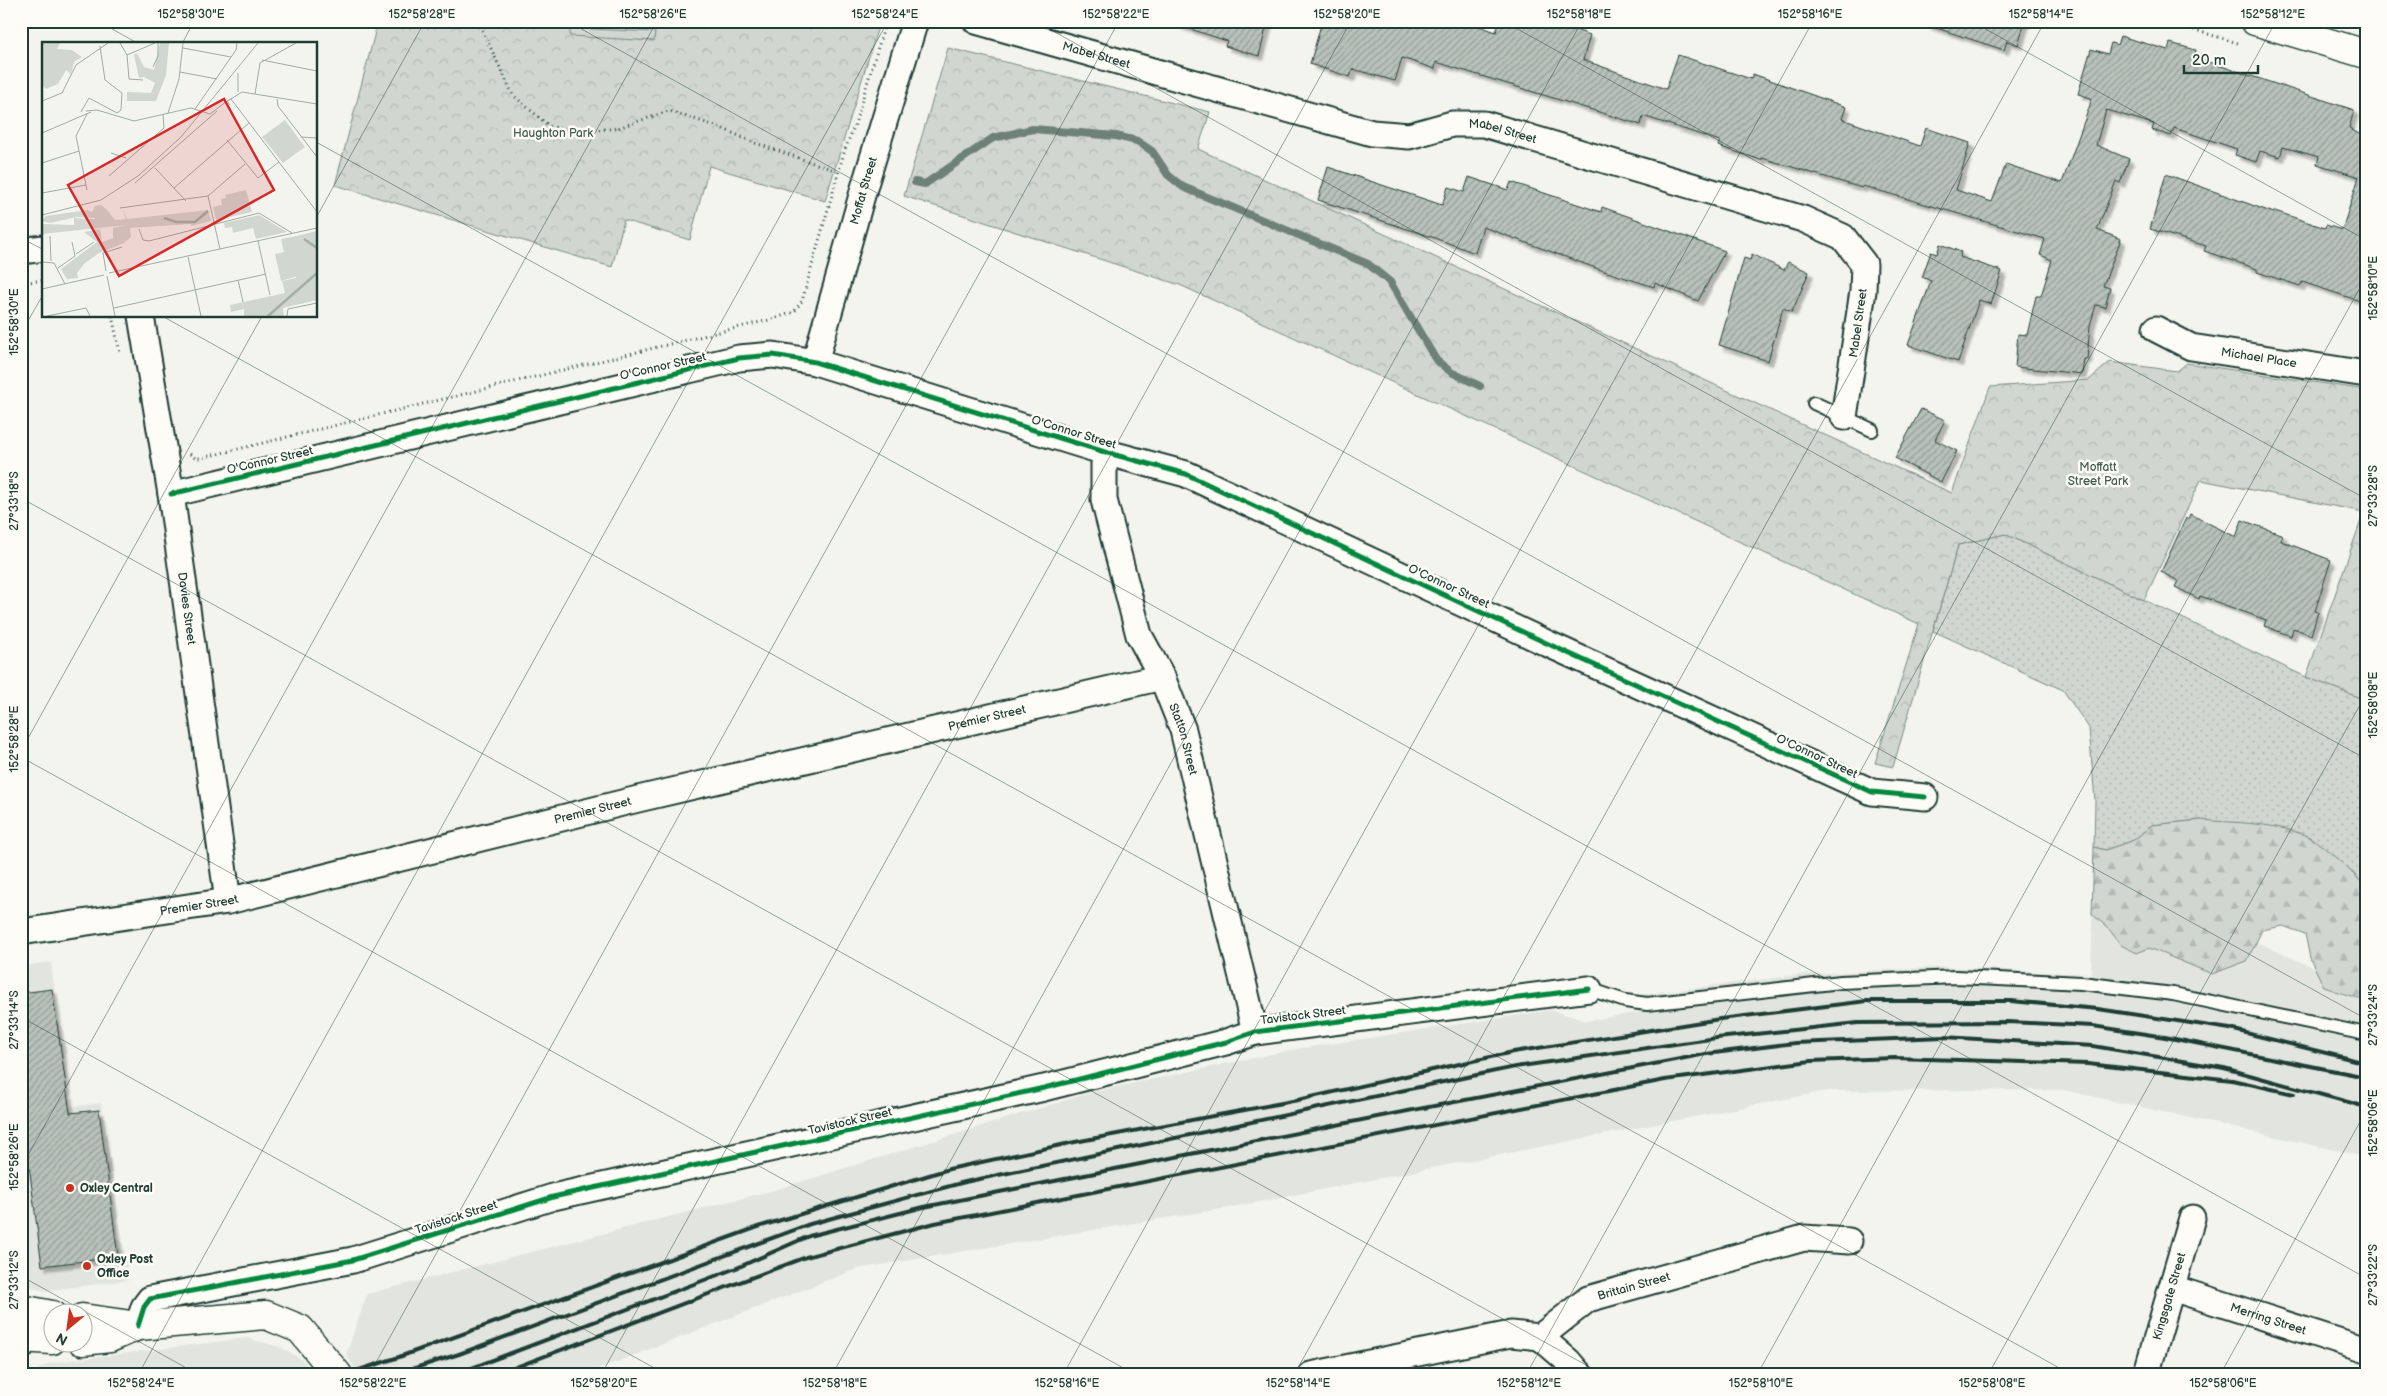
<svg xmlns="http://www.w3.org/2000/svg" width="2387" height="1396" font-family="'Balsamiq Sans',sans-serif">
	<defs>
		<pattern id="grass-dots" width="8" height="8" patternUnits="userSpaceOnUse" patternTransform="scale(1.25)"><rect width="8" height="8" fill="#d1d6d1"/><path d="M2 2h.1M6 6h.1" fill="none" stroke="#b3b9b4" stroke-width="1.8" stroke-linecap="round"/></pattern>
		<pattern id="forest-firs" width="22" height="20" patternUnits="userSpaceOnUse" patternTransform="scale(1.25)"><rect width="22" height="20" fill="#d1d6d1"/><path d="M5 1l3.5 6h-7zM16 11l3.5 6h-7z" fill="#b3b9b4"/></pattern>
		<pattern id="park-crowns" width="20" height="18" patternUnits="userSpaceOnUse" patternTransform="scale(1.25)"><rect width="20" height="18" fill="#d1d6d1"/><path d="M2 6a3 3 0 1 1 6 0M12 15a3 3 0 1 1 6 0" fill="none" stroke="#b3b9b4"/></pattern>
		<pattern id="building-hatch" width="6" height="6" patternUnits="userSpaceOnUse" patternTransform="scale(1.25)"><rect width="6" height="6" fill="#b9c1bb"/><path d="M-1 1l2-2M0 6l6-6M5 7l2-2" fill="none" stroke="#969e99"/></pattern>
		<filter id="shadow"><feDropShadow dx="4.5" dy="4.5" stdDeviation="1" flood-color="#0004"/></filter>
	</defs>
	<rect width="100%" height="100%" fill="#f4f4ef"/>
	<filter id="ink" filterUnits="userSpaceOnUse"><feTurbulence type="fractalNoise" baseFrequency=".02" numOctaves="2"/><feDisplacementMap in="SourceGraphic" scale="10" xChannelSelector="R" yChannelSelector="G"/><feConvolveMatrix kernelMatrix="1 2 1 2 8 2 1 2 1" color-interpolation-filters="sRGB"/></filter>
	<g filter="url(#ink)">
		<!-- built -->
		<g fill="#e2e5df">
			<path d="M 2093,868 L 2317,969 L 2366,979 L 2366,1157 L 2063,1090 L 1827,1091 L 1233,1207 L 857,1269 L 583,1375 L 360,1375 L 346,1355 L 367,1294 L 774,1190 L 1092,1092 L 1296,1049 L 1552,1010 L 1586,1021 L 1640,1012 L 1637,995 L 1806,974 L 1944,967 L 2091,974 Z"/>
			<path d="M 51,962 L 70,1107 L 101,1103 L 129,1280 L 44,1291 L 21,1284 L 21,966 Z"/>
			<path d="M 246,1338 L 280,1347 L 303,1360 L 314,1375 L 29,1375 L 49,1363 Z"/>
		</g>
		<!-- grass -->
		<path fill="url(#grass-dots)" stroke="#788a82" d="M 2005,534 L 2306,677 L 2366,700 L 2366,887 L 2354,874 L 2309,837 L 2200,820 L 2152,825 L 2134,840 L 2105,850 L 2094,847 L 2095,801 L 2089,728 L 2063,690 L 1933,631 L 1958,545 Z"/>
		<!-- forest -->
		<path fill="url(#forest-firs)" stroke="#788a82" d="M 2200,820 C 2235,823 2274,822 2307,836 C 2321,842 2355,875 2366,887 L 2366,1001 L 2324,987 L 2310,958 L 2305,934 L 2283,926 L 2262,930 L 2247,961 L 2212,974 L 2149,948 L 2137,953 L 2121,945 L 2109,929 L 2092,914 L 2094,847 L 2105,850 L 2134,840 L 2152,825 Z"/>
		<!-- park -->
		<g fill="url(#park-crowns)" stroke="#788a82">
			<path d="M 378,21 L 857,21 L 878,27 L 825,201 L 709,166 L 690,240 L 624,220 L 612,267 L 335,185 Z"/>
			<path d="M 948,48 L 1210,112 L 1198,149 L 1952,493 L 1990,387 L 2089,380 L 2110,362 L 2177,371 L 2187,363 L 2366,390 L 2366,700 L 2306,677 L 2364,512 L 2201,480 L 2144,600 L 2005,534 L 1958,545 L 1893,767 L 1875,763 L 1919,624 L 1180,285 L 904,196 Z"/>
		</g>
		<!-- pitch -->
		<path fill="#d1d6d1" stroke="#788a82" d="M 570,28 L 655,32 L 654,41 L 570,36 Z"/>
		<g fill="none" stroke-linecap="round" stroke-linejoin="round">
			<!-- stream -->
			<path stroke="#6e8179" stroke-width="8" d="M 915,182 L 925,184 L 993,138 L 1033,129 L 1116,136 L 1137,141 L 1152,151 L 1168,175 L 1183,187 L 1368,264 L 1390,282 L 1436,360 L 1451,372 L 1480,386"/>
		</g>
		<!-- building -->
		<g fill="url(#building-hatch)" stroke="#1f3d34" filter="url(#shadow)">
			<path d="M 1179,21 L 1268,21 L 1259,56 L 1225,46 L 1227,41 L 1178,25 Z"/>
			<path d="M 1322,21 L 1465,21 L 1496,32 L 1500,21 L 1550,21 L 1590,35 L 1583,60 L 1666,89 L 1678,55 L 1751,79 L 1753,74 L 1846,107 L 1842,119 L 1920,146 L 1926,128 L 1970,143 L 1956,190 L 1992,202 L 2006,164 L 2062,183 L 2090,105 L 2091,98 L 2078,94 L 2091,49 L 2108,54 L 2111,43 L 2117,45 L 2120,36 L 2168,50 L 2170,43 L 2196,50 L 2194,57 L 2354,110 L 2349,129 L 2366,137 L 2366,303 L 2302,282 L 2300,286 L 2257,272 L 2257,269 L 2204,251 L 2206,246 L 2150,229 L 2166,174 L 2274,213 L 2275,211 L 2325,228 L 2326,225 L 2342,230 L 2359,177 L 2317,164 L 2319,157 L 2283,147 L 2280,157 L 2260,151 L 2256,162 L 2235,155 L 2237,149 L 2174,128 L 2171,136 L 2152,130 L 2154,124 L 2106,110 L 2096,145 L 2129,159 L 2120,183 L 2116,181 L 2097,230 L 2121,239 L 2103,286 L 2110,288 L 2105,307 L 2096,305 L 2090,325 L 2087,359 L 2084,359 L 2082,374 L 2015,367 L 2018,334 L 2027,335 L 2036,296 L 2041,296 L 2052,260 L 2040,255 L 2045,239 L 1863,186 L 1862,188 L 1762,158 L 1761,160 L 1718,146 L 1720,141 L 1643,116 L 1641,125 L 1436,62 L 1435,69 L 1402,58 L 1395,81 L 1353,69 L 1350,77 L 1310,64 Z"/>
			<path d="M 1927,21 L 2025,21 L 2018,45 L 2007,41 L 2004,50 L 1927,25 Z"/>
			<path d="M 1328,167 L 1442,205 L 1448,187 L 1464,192 L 1469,177 L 1508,190 L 1511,182 L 1601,212 L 1602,207 L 1725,251 L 1698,301 L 1655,283 L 1654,287 L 1604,271 L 1483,227 L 1475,253 L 1432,237 L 1318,200 Z"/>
			<path d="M 1940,244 L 1961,252 L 1960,257 L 2002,271 L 1991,304 L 1979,300 L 1958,362 L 1908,345 L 1931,281 L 1922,277 L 1931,252 L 1937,254 Z"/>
			<path d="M 1752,254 L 1784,270 L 1788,262 L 1809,272 L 1792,312 L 1783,308 L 1768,361 L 1719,345 L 1744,258 L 1750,260 Z"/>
			<path d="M 1921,409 L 1945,420 L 1935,440 L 1957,451 L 1941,482 L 1895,458 Z"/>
			<path d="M 2190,514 L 2236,537 L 2242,520 L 2283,535 L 2281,541 L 2331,560 L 2315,611 L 2318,612 L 2311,635 L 2293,628 L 2291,636 L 2264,626 L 2266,620 L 2200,596 L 2199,599 L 2175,587 L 2178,581 L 2161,572 L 2186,518 L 2188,519 Z"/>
			<path d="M 52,989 L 70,1113 L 99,1110 L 118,1257 L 42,1266 L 21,1104 L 21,993 Z"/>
		</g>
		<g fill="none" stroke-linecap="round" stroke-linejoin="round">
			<!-- service casing -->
			<g stroke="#1f3d34" stroke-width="16">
				<g id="service">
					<path d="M 1814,403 L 1872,430"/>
					<path d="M 1589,989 L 1625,1001 L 1647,1004 L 1841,982 L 1956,977 L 2081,983 L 2173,994 L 2366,1034"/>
					<path d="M 21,1358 L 35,1338"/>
				</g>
			</g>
			<!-- minor casing -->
			<g stroke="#1f3d34" stroke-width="29">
				<g id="minor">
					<path id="s1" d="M 976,21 L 1372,133 L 1409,136 L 1452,124 L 1484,124 L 1803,219 L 1843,237 L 1864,264 L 1863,291 L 1844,417"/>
					<path d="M 21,251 L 44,248"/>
					<path id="s2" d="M 141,316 L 171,494 L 228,901"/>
					<path id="s3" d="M 2156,329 L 2191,347 L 2366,374"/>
					<path id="s4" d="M 815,362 L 866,181 L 915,21"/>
					<path id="s5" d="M 1108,453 L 1104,464 L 1104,500 L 1139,635 L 1162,677 L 1183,730 L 1255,1032"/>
					<path d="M 171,494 L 739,358 L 773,355 L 815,362 L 1108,453 L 1186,474 L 1557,648 L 1872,792 L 1925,797"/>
					<path id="s6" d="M 21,932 L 228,901 L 638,799 L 1162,677"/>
					<path id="s7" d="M 2172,1288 L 2366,1350"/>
					<path d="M 138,1326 L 144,1307 L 150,1299 L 353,1260 L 553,1197 L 1044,1088 L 1226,1042 L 1255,1032 L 1589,989"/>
					<path d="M 1540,1337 L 1568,1361 L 1580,1375"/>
					<path id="s8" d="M 1311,1375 L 1511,1334 L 1540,1337 L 1588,1299 L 1804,1238 L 1849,1241"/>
					<path id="s9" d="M 2146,1375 L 2192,1218"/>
				</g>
			</g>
			<!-- secondary casing -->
			<g stroke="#1f3d34" stroke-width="31">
				<g id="secondary">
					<path d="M 2255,21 L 2366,54"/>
					<path d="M 21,1309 L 52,1315"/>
					<path d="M 82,1318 L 138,1326 L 266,1315 L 300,1329 L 338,1375"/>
					<path d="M 21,1338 L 52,1340"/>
					<path d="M 82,1341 L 110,1338 L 133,1328"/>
				</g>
			</g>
			<!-- path -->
			<g stroke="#1f3d34" stroke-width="3" stroke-dasharray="1 4" stroke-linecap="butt">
				<path d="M 478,21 L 513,95 L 549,126 L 577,132 L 618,128 L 669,111 L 719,127 L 755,143 L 840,172"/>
				<path d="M 2165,21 L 2241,44"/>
				<path d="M 21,283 L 44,280"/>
				<path d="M 112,316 L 120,353"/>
				<path d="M 190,454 L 195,458 L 201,458 L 773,319 L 794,312 L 802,301 L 845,149 L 854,127 L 886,21"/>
			</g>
			<!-- service -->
			<use href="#service" stroke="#fdfcf7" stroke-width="12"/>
			<!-- minor -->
			<use href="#minor" stroke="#fdfcf7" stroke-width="25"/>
			<!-- secondary -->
			<use href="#secondary" stroke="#fdfcf7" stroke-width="28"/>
			<!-- rail -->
			<g stroke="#1f3d34" stroke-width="4">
				<path d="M 344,1375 L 399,1357 L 758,1227 L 949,1169 L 1075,1142 L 1298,1100 L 1513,1052 L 1720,1019 L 1867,1001 L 2011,1001 L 2098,1009 L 2230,1029 L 2366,1063"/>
				<path d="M 393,1375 L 459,1354 L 810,1224 L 965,1182 L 1515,1067 L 1717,1038 L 1858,1023 L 2008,1022 L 2093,1026 L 2165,1037 L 2366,1077"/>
				<path d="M 453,1375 L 739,1267 L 809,1236 L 924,1207 L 1387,1115 L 1706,1054 L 1795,1043 L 1944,1037 L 2093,1046 L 2224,1068 L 2366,1107"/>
				<path d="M 495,1375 L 806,1257 L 935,1223 L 1665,1080 L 1811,1061 L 1895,1058 L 2088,1064 L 2232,1080 L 2294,1094"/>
			</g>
			<!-- cycleway casing -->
			<g stroke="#fdfcf7" stroke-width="8">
				<g id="cycleway">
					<path d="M 171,494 L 739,358 L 773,355 L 815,362 L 1108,453 L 1186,474 L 1557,648 L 1872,792 L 1925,797"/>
					<path d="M 138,1326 L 144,1307 L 150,1299 L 353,1260 L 553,1197 L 1044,1088 L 1226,1042 L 1255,1032 L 1589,989"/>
				</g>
			</g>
			<!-- cycleway -->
			<use href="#cycleway" stroke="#00873e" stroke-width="5"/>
		</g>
	</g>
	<!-- ticks -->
	<path fill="none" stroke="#1f3d34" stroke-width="1" stroke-opacity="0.45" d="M 98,21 L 139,44M 567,21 L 2366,1019M 1035,21 L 2366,759M 1503,21 L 2366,499M 1971,21 L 2366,240M 182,44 L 194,21M 316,142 L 2366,1278M 316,218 L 425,21M 21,238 L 44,250M 162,316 L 2072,1375M 21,333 L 44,293M 21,498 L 1604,1375M 21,751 L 262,316M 21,757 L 1136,1375M 21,1017 L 667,1375M 21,1168 L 657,21M 21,1276 L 199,1375M 138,1375 L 888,21M 369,1375 L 1119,21M 601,1375 L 1351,21M 832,1375 L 1582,21M 1063,1375 L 1813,21M 1294,1375 L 2045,21M 1526,1375 L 2276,21M 1757,1375 L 2366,277M 1988,1375 L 2366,694M 2220,1375 L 2366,1111"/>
	<!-- markers -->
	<g fill="#c8321e" stroke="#fdfcf7" stroke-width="2">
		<circle cx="70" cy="1188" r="5"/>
		<circle cx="87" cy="1266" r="5"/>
	</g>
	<g text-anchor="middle" stroke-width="5" stroke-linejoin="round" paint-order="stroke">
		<!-- street labels -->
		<g font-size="12" fill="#1f3d34" stroke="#fdfcf7">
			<text dy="4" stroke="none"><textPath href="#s1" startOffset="125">Mabel Street</textPath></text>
			<text dy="4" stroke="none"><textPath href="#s1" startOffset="545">Mabel Street</textPath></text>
			<text dy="4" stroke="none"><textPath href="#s4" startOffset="178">Moffat Street</textPath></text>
			<text transform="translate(1858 323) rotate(-82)" y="4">Mabel Street</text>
			<text dy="4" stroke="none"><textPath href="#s3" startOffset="108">Michael Place</textPath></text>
			<text transform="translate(663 366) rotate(-13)" y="4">O'Connor Street</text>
			<text transform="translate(1074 432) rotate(17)" y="4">O'Connor Street</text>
			<text transform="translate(270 460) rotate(-13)" y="4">O'Connor Street</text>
			<text transform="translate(1449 586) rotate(25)" y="4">O'Connor Street</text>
			<text dy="4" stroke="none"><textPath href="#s2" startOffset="296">Davies Street</textPath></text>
			<text dy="4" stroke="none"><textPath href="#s6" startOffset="990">Premier Street</textPath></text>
			<text dy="4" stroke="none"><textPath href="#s5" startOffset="301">Statton Street</textPath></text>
			<text transform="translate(1817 756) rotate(25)" y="4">O'Connor Street</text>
			<text dy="4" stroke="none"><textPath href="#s6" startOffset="585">Premier Street</textPath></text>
			<text dy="4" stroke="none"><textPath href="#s6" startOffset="180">Premier Street</textPath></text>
			<text transform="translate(1303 1015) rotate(-7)" y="4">Tavistock Street</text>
			<text transform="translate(850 1121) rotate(-13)" y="4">Tavistock Street</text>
			<text transform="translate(456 1217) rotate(-18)" y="4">Tavistock Street</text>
			<text dy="4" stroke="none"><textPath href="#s8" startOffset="342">Brittain Street</textPath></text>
			<text dy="4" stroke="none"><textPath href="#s9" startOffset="82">Kingsgate Street</textPath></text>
			<text dy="4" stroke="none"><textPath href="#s7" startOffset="101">Merring Street</textPath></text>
		</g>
		<!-- park labels -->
		<g font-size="12" fill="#435c53" stroke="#fdfcf7">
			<text x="553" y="137">Haughton Park</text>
			<text x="2098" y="471">Moffatt<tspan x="2098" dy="14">Street Park</tspan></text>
		</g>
		<!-- poi labels -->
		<g font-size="12" font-weight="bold" fill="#1f3d34" stroke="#fdfcf7" text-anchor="start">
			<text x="80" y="1192">Oxley Central</text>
			<text x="97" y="1263">Oxley Post<tspan x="97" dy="14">Office</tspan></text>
		</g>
	</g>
	<!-- overview -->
	<g transform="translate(42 42)">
		<rect width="275" height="275" fill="#f4f4ef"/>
		<path d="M 65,168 L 73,178 L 84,177 L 85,183 L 0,192 L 0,182 L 32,183 L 32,176 L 52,177 Z" fill="#d1d6d1"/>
		<path d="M 59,163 L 65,168 L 55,176 L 35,175 L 8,181 L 0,179 L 4,174 L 45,168 L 50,170 L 53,164 Z" fill="#d1d6d1"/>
		<path d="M 0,1 L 18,1 L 15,7 L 30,8 L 40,15 L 32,20 L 29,32 L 24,28 L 16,42 L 4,47 L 0,42 ZM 118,1 L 127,1 L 124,33 L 114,59 L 85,59 L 85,50 L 109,51 L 113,41 L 102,35 L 97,36 L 92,13 L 95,11 L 102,25 L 112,28 ZM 243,78 L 263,105 L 241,121 L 220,95 ZM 204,148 L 210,170 L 174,178 L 171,165 L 180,163 L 179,157 L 184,156 L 183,153 ZM 81,166 L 85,177 L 166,168 L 169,179 L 149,184 L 149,182 L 88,186 L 89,195 L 82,201 L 57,211 L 43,221 L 35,231 L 36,236 L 25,237 L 19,227 L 55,200 L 42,190 L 58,187 L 60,200 L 71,196 L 71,186 L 85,183 ZM 217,173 L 245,190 L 214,197 L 211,186 L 191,191 L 190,185 L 183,186 L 182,181 ZM 275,189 L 275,258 L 241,266 L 242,274 L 202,274 L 202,267 L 189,270 L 188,263 L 243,251 L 240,239 L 254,236 L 250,195 Z" fill="#d1d6d1"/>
		<path d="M 250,195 L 256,234 L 239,239 L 233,212 L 242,210 L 239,197 Z" fill="#d1d6d1"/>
		<path fill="none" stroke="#a3aea7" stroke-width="2.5" d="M 122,176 L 134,180 L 153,180 L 166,169M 262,197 L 275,206M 226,274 L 275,231"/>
		<path fill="none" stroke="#9faba4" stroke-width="1" d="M 78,1 L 85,13 L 113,1M 141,6 L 189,15M 85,13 L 87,37 L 101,38M 220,18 L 275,29M 111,25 L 116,14 L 116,1M 138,30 L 175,37M 196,50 L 196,31M 213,52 L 218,21 L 254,1M 189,57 L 200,50 L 275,62M 235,57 L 236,64 L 275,115M 0,59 L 20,51 L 34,23 L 66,1M 188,63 L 185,59 L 189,57 L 275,170M 153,67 L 194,8 L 195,1M 44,69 L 55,68 L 92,79 L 149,66 L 168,72 L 185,59M 39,70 L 47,56 L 75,71 L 79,68 L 80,51 L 63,38 L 58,4M 126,71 L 137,37 L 141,1M 45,72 L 34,94 L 45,148M 0,91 L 49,70M 259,95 L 275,96M 185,98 L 216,136 L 237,120M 69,111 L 84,116M 0,121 L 37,109M 113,126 L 144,159M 67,134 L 122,86 L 121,72M 93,141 L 175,69M 132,146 L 207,81M 0,151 L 44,143M 166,154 L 178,207M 78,166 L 166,154 L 203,122M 0,173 L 59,158 L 96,134 L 139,95 L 216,1M 97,187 L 101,198 L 107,199 L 217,171 L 250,191M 8,194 L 9,219M 216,199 L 228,253M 34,212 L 52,200M 146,215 L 159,274M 0,220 L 12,221 L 23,242M 16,226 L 33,214 L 30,200M 64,229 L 61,211 L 80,205M 67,231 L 275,186M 65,234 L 73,274M 196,238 L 201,260M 0,247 L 62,233M 72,266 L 224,232M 5,274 L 44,266 L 48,274M 245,274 L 246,267 L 275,261"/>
		<path fill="#d62828" fill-opacity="0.15" stroke="#d62828" stroke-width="2.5" d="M 182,57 L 232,148 L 77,234 L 26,143 Z"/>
		<rect width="275" height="275" fill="none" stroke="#1f3d34" stroke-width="2.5"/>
	</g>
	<!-- margin -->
	<rect width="2387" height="1396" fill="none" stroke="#fdfcf7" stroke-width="55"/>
	<!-- north arrow -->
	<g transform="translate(68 1328) rotate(209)"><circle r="24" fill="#fdfcf7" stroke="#a4b0a9"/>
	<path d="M0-4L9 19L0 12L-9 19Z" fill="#c8321e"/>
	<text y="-8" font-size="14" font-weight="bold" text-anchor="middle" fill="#1f3d34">N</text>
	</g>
	<!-- scale -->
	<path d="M2184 65v8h74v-8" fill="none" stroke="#1f3d34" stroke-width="2.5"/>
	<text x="2192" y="65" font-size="15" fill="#1f3d34" stroke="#fdfcf7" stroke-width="4" paint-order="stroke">20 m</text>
	<rect x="28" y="28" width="2332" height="1340" fill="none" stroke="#1f3d34" stroke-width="2"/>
	<g font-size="12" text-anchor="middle" fill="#1f3d34">
		<text x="191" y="18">152°58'30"E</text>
		<text x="422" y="18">152°58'28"E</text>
		<text x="653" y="18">152°58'26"E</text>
		<text x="885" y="18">152°58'24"E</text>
		<text x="1116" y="18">152°58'22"E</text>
		<text x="1347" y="18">152°58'20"E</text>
		<text x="1579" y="18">152°58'18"E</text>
		<text x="1810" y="18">152°58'16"E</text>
		<text x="2041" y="18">152°58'14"E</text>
		<text x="2273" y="18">152°58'12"E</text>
		<text transform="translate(2373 288) rotate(-90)" y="4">152°58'10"E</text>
		<text transform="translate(14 322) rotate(-90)" y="4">152°58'30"E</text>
		<text transform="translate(2373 496) rotate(-90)" y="4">27°33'28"S</text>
		<text transform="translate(14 501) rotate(-90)" y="4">27°33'18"S</text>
		<text transform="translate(2373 705) rotate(-90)" y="4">152°58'08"E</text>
		<text transform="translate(14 739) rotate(-90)" y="4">152°58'28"E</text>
		<text transform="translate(2373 1015) rotate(-90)" y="4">27°33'24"S</text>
		<text transform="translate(14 1020) rotate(-90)" y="4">27°33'14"S</text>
		<text transform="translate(2373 1123) rotate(-90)" y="4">152°58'06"E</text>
		<text transform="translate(14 1157) rotate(-90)" y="4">152°58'26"E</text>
		<text transform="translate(2373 1275) rotate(-90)" y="4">27°33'22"S</text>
		<text transform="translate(14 1280) rotate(-90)" y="4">27°33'12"S</text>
		<text x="141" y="1387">152°58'24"E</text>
		<text x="373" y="1387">152°58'22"E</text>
		<text x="604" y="1387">152°58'20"E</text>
		<text x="835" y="1387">152°58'18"E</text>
		<text x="1067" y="1387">152°58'16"E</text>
		<text x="1298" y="1387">152°58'14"E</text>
		<text x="1529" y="1387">152°58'12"E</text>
		<text x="1761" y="1387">152°58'10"E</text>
		<text x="1992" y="1387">152°58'08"E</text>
		<text x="2223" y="1387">152°58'06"E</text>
	</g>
</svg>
